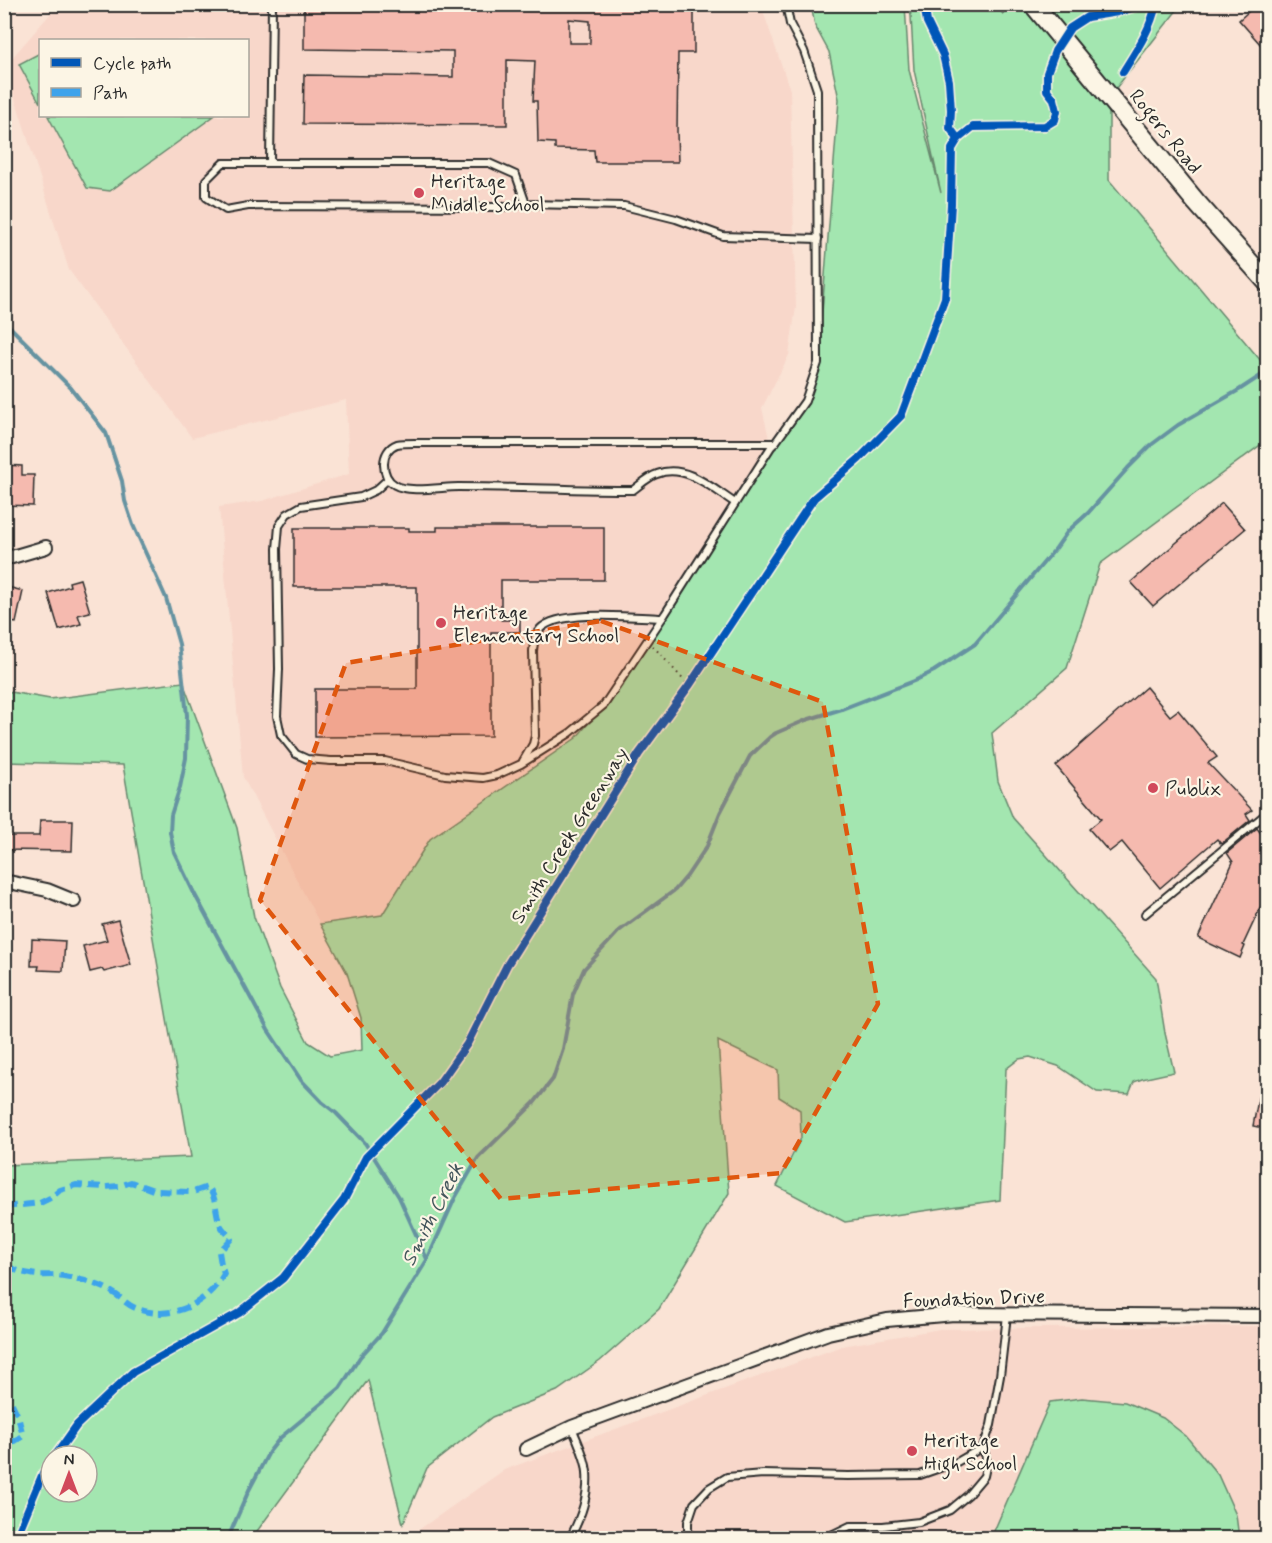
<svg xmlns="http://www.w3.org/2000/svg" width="1272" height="1543" font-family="Mynerve,sans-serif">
	<rect width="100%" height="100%" fill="#fae3d5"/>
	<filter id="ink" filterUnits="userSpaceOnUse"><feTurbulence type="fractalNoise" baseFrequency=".0167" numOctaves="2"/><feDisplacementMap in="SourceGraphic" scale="12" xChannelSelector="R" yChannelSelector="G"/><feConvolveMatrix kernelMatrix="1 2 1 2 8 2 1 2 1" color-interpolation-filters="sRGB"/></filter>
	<g filter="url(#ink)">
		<!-- built -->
		<g fill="#f8d7ca" fill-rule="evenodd">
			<path d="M 58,5 L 761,5 L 790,90 L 796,307 L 789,355 L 762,408 L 771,447 L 576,738 L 430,839 L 382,915 L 320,924 L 243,777 L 219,507 L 262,501 L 349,474 L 346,400 L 192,438 L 69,270 L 5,66 ZM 40,40 L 248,40 L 248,116 L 40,116 Z"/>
			<path d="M 1267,1326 L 1267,1538 L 407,1538 L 504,1470 L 842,1346 L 940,1329 Z"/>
		</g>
		<!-- green -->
		<g fill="#a3e6b0" stroke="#67886e" stroke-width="1.5" fill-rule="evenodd">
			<path d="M 811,5 L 905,5 L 909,70 L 941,193 L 914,70 L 911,16 L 909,5 L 995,5 L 1003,14 L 1010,5 L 1181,5 L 1109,97 L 1109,180 L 1267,368 L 1267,440 L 1100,564 L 1067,668 L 992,733 L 998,781 L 1013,818 L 1156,978 L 1165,1033 L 1174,1072 L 1142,1079 L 1134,1082 L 1129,1094 L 1097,1092 L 1058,1066 L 1030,1057 L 1019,1059 L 1006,1069 L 1000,1200 L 845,1222 L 777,1186 L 801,1138 L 800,1110 L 779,1097 L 778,1070 L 718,1041 L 729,1193 L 659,1309 L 600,1361 L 557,1391 L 492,1417 L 427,1468 L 403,1524 L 368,1380 L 252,1538 L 5,1538 L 4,1165 L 191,1157 L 123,765 L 5,762 L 5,691 L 50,699 L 183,682 L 237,828 L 254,917 L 280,988 L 308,1042 L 330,1056 L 362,1050 L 361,1018 L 347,973 L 320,924 L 382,915 L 430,839 L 576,738 L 604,705 L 771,447 L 805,401 L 818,363 L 839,99 L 829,52 L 815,26 ZM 51,1456 L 87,1456 L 87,1492 L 51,1492 Z"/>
			<path d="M 40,53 L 40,103 L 19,64 Z"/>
			<path d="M 48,116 L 214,116 L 110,191 L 87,188 Z"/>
			<path d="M 1082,1398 L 1125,1402 L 1163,1418 L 1186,1436 L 1218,1475 L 1236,1515 L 1239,1538 L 991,1538 L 1050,1402 Z"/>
		</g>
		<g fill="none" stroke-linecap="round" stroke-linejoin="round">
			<!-- stream -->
			<g stroke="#6693a1" stroke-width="4">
				<path d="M 4,321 L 71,388 L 106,433 L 122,481 L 125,501 L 133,525 L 166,598 L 179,644 L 187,715 L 186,758 L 180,787 L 171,815 L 170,832 L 174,852 L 194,893 L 268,1030 L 301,1080 L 322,1102 L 336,1113 L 365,1143 L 399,1197 L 427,1259"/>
				<path d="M 228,1538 L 249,1490 L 269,1452 L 280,1438 L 340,1388 L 360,1357 L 382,1333 L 427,1260 L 455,1198 L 478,1158 L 534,1103 L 553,1079 L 563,1049 L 573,994 L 584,969 L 619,931 L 675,890 L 687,876 L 707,846 L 720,813 L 750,756 L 770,737 L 776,733 L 806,720 L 842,709 L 914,681 L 934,671 L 975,644 L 1056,548 L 1068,531 L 1088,513 L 1128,468 L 1151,445 L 1178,425 L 1239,390 L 1268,371"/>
			</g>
		</g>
		<!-- building -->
		<g fill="#f5baaf" stroke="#2b2b2b" stroke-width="1.5" fill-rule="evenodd">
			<path d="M 304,4 L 694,4 L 694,53 L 678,53 L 677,132 L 678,162 L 595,162 L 594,150 L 555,149 L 555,143 L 538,142 L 537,101 L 533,101 L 535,61 L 507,60 L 507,125 L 303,124 L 304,75 L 453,77 L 453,51 L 304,49 ZM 569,19 L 590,21 L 590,43 L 569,43 Z"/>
			<path d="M 1257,4 L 1268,4 L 1268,53 L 1239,20 Z"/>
			<path d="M 4,465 L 22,466 L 22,475 L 34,475 L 33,506 L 4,505 Z"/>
			<path d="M 1222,503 L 1245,529 L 1153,606 L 1131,582 Z"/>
			<path d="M 437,527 L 604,527 L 604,580 L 501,580 L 501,620 L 520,620 L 520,632 L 491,632 L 491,736 L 315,737 L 315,689 L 417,689 L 417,587 L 294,587 L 294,528 L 409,528 L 409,531 L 437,531 Z"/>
			<path d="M 80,579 L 90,612 L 78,615 L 81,624 L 59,630 L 48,593 L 70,586 L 69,582 Z"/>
			<path d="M 4,586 L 23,591 L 16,623 L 4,621 Z"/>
			<path d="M 1146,687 L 1170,716 L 1178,710 L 1217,757 L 1208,763 L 1252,810 L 1246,814 L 1250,820 L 1221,844 L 1217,839 L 1160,888 L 1122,842 L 1109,852 L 1089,829 L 1101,819 L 1056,766 Z"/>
			<path d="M 40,820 L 73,820 L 72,851 L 4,850 L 4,836 L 39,836 Z"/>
			<path d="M 1257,828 L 1268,843 L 1268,891 L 1243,945 L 1245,946 L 1240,958 L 1198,938 L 1233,862 L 1227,853 Z"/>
			<path d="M 118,920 L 131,965 L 104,972 L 102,969 L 90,972 L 83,946 L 107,940 L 102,924 Z"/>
			<path d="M 32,939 L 65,941 L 63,971 L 38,970 L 39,966 L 31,966 Z"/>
			<path d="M 1262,1079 L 1268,1079 L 1268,1129 L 1253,1126 Z"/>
		</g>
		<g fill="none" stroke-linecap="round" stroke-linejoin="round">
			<!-- lane casing -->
			<g stroke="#2b2b2b" stroke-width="10">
				<g id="lane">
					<path d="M 270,162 L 272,4"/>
					<path d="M 526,204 L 516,175 L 489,163 L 223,163 L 206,180 L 206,197 L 226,210 L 248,206 L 502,207 L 526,204 L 624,206 L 676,219 L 723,236 L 818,239"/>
					<path d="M 388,479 L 376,490 L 361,497 L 301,506 L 287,514 L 279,526 L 277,549 L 279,669 L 277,716 L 281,735 L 296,754 L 307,759 L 331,761 L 385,761 L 445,775 L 483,778 L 497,775 L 521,764 L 570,733 L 604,705 L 665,614 L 771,447 L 775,443 L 805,401 L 818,363 L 817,90 L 804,51 L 790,24 L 786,4"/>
					<path d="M 735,503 C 712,488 685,463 657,474 C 648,477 640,485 633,490 C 575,490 516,487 458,487 C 442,487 408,493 395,485 C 380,477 380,450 397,444 C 402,443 409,443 415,443 L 775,443"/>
					<path d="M 523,761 L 533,744 L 535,736 L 533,651 C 534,643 534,635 540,629 C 559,609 635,617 662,618"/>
					<path d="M 1145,914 L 1268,812"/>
					<path d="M 570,1538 C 581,1517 589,1496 587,1472 C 586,1457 577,1441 572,1427"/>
					<path d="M 688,1538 L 688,1522 L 694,1504 L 709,1488 L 727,1477 L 763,1474 L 848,1476 L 920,1475 L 957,1462 L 983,1447"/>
					<path d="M 825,1538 L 850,1526 L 883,1526 L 919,1522 L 950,1510 L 968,1495 L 984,1476 L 987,1462 L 983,1447 L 991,1425 L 1000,1376 L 1007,1315"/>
				</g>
			</g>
			<!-- street casing -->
			<g stroke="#2b2b2b" stroke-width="16">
				<g id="street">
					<path d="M 4,555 L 12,557 L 46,547"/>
					<path d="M 4,881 L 47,890 L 74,901"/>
					<path d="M 526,1449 L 572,1427 L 828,1333 L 887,1320 L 954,1314 L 1268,1316"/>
				</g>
			</g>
			<!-- primary casing -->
			<g stroke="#2b2b2b" stroke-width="22">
				<path id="primary" d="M 1033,4 L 1196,202 L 1268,283"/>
			</g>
			<!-- path -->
			<path stroke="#2b2b2b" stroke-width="2" stroke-dasharray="1.5 4.5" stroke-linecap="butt" d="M 653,646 L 689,686"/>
			<!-- lane -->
			<use href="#lane" stroke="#fcf5e5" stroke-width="6"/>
			<!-- street -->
			<use href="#street" stroke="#fcf5e5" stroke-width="12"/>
			<!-- primary -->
			<use href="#primary" stroke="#fcf5e5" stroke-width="18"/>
			<!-- quiet -->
			<g stroke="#3ea3eb" stroke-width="6" stroke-dasharray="12 6" stroke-linecap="butt">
				<path d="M 4,1207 L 40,1203 L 52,1197 L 60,1190 L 76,1185 L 105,1187 L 120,1186 L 131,1182 L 156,1191 L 193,1192 L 208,1187 C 217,1197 215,1212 220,1224 C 222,1230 228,1233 231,1239 L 219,1252 L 221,1264 L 224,1274 C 207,1304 172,1321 138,1309 C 128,1306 123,1299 115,1294 C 105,1287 93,1283 81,1280 C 74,1278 66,1276 58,1275 C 49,1275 40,1276 31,1274 C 21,1273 13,1269 4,1265"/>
				<path d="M 4,1387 L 18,1416 L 23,1436 L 4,1448"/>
			</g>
			<!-- cycleway casing -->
			<g stroke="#fcf5e5" stroke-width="11">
				<g id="cycleway">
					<path d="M 1123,72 C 1136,51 1151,29 1156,4"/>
					<path d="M 958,139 L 973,127 L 1045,126 L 1055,120 L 1057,111 L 1054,99 L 1047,90 L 1047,73 L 1055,51 L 1070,28 L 1087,17 L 1118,12 L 1146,4"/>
					<path d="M 55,1456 L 77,1425 L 133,1372 L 239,1313 L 283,1278 L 344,1200 L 366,1157 L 440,1082 L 467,1044 L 507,965 L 639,754 L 689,686 L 814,498 L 859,459 L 901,416 L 945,298 L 951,204 L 952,149 L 958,139 L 950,128 L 951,110 L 949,81 L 943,55 L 927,22 L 924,4"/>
					<path d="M 16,1538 L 43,1473 L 51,1462"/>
				</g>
			</g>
			<!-- cycleway -->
			<use href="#cycleway" stroke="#0057b8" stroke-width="8"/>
		</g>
	</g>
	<!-- marked area -->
	<path fill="#df570e" fill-opacity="0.2" stroke="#df570e" stroke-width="4.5" stroke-dasharray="12 8" stroke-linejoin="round" d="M 601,621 L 823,702 L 878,1004 L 781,1173 L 501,1199 L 260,900 L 346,663 Z"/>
	<!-- markers -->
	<g fill="#d1495b" stroke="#fcf5e5" stroke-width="2">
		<circle cx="419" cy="193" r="6"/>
		<circle cx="441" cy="623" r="6"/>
		<circle cx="1153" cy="788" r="6"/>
		<circle cx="912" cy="1451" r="6"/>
	</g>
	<g text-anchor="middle" stroke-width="4.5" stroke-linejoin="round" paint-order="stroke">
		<!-- street labels -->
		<g font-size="20" fill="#2b2b2b" stroke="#fcf5e5">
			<text transform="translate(1166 131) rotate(51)" y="7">Rogers Road</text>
			<text transform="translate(569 835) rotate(-58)" y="7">Smith Creek Greenway</text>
			<text transform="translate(974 1298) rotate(-2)" y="7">Foundation Drive</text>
		</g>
		<!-- poi labels -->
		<g font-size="20" fill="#2b2b2b" stroke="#fcf5e5" text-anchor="start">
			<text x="431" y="188">Heritage<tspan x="431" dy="23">Middle School</tspan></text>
			<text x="453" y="619">Heritage<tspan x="453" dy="23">Elementary School</tspan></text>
			<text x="1165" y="795">Publix</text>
			<text x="924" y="1447">Heritage<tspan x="924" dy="23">High School</tspan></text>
		</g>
		<!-- water labels -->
		<g font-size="21" font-style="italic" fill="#44565c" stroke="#fcf5e5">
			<text transform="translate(432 1214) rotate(-63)" y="7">Smith Creek</text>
		</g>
	</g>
	<!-- margin -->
	<rect width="1272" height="1543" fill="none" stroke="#fcf5e5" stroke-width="24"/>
	<rect x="12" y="12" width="1248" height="1519" fill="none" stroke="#2b2b2b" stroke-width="2" filter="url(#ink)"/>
	<!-- legend -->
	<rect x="39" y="39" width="210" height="78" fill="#fcf5e5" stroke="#a8a49b" stroke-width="1.5"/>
	<rect x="51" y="58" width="30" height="9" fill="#0057b8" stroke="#a8a49b" stroke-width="1.5"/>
	<text x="93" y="69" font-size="18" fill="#2b2b2b">Cycle path</text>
	<rect x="51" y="88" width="30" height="9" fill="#3ea3eb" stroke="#a8a49b" stroke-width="1.5"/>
	<text x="93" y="99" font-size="18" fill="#2b2b2b">Path</text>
	<!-- north arrow -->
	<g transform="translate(69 1474)"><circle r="28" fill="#fcf5e5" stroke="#a8a49b" stroke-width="1.5"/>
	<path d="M0-4.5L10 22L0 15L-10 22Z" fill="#d1495b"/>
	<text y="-9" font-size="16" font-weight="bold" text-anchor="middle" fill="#2b2b2b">N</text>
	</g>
</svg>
